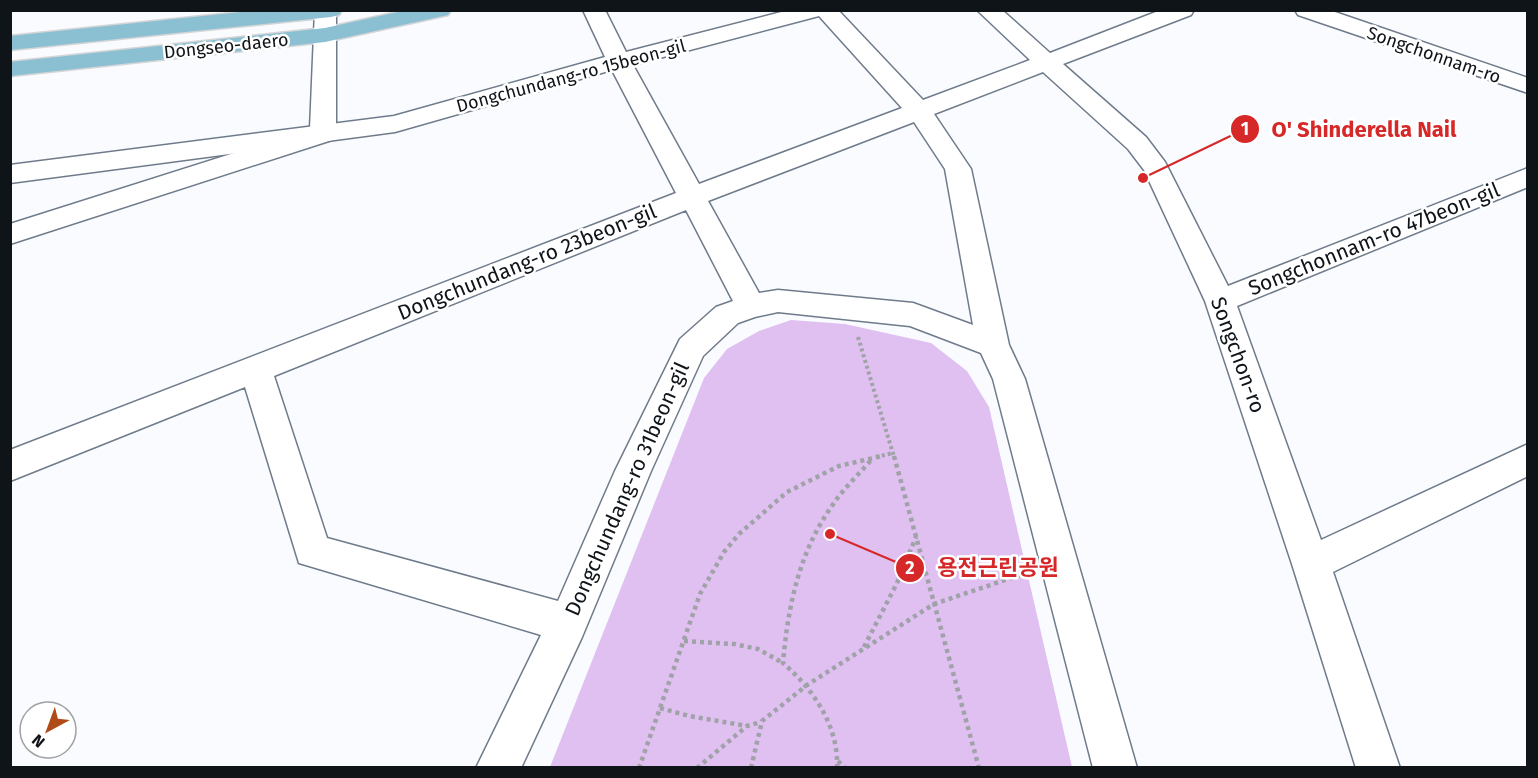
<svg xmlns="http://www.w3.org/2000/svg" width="1538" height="778" font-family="'Fira Sans','Noto Sans KR',sans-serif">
	<rect width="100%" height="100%" fill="#f9fbff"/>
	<!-- green -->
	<path fill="#e0bff1" d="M 791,320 L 845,324 L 931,343 L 967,371 L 989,407 L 1072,767 L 550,767 L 704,378 L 727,349 L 759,331 Z"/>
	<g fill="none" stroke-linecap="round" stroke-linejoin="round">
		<!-- minor casing -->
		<g stroke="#6f7b8a" stroke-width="3">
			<path id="minor" d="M 583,10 L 605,10 L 626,52 L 789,10 L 838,10 L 923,100 L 1030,60 L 977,10 L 1002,10 L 1050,53 L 1161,10 L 1194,10 L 1191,15 L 1063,64 L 1146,137 L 1165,162 L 1228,286 L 1528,168 L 1528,187 L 1237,306 L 1321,540 L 1528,444 L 1528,476 L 1333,572 L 1400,768 L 1356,768 L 1292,564 L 1205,301 L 1144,170 L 1128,149 L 1043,72 L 934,114 L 971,169 L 1009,345 L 1025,379 L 1137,768 L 1093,768 L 993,379 L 981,353 L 910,326 L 778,312 L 755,317 L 738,323 L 703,356 L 651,471 L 582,637 L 521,768 L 476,768 L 541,635 L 299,563 L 245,387 L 10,481 L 10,450 L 676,193 L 612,70 L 395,132 L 10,183 L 10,165 L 394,116 L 605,57 ZM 819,16 L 902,108 L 699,184 L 633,65 ZM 914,122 L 945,169 L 973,325 L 913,303 L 778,290 L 759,293 L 708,201 ZM 686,210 L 733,301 L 716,307 L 680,339 L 615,471 L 558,601 L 327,538 L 274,376 Z"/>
		</g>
		<!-- tertiary casing -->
		<g stroke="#6f7b8a" stroke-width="3">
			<g id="tertiary">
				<path d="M 315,10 L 336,12 L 336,134 L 332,140 L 10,244 L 10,224 L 310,129 Z"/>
				<path d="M 1295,10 L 1329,10 L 1528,78 L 1528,93 L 1298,15 Z"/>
			</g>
		</g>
		<!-- primary casing -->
		<g stroke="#d4d5d6" stroke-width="3">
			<g id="primary">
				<path d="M 261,10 L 342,10 L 339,15 L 331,17 L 10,50 L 10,36 Z"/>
				<path d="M 407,10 L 451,10 L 448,15 L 325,42 L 10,76 L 10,62 L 325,28 Z"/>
			</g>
		</g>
		<!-- path-far1 -->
		<g stroke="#9fa2a7" stroke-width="4" stroke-dasharray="3 3" stroke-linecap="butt">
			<path d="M 858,337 L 894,457"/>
			<path d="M 876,457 L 893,453"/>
		</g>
		<!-- path -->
		<g stroke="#9fa2a7" stroke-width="4.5" stroke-dasharray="4 4" stroke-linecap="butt">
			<path d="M 894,456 L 979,768"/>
			<path d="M 684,641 L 734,644 L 758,649 L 783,663"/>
			<path d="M 864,647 L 897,583 L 916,537"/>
			<path d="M 660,708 L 689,716 L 747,726"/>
			<path d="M 838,761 L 845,768"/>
			<path d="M 639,768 L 700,594 L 724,552 L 739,534 L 787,492 L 839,466 L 882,456"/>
			<path d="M 697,768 L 747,726 L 761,722"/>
			<path d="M 751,768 L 762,721 L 807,685 L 934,604 L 1026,573"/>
			<path d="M 837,768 C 839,726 813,689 783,663 C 788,606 799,551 834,503 C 845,487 860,473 873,458"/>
		</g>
		<!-- minor -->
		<use href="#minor" fill="#fff" fill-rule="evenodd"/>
		<!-- tertiary -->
		<use href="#tertiary" fill="#fff" fill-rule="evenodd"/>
		<!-- primary -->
		<use href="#primary" fill="#8bc0d3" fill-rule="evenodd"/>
	</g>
	<g text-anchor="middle" stroke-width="5" stroke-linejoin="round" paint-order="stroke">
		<!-- far-street labels -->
		<g font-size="18" fill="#0f1419" stroke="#fff">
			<text transform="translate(226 46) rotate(-6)" y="6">Dongseo-daero</text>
			<text transform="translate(1434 55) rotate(19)" y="6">Songchonnam-ro</text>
			<text transform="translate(571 76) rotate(-15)" y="6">Dongchundang-ro 15beon-gil</text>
		</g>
		<!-- street labels -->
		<g font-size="21" fill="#0f1419" stroke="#fff">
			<text transform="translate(1374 239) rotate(-22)" y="7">Songchonnam-ro 47beon-gil</text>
			<text transform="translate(527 262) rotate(-22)" y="7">Dongchundang-ro 23beon-gil</text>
			<text transform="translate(1238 355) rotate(70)" y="7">Songchon-ro</text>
			<text transform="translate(627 489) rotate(-66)" y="7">Dongchundang-ro 31beon-gil</text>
		</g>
	</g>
	<!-- callouts -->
	<path fill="none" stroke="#d62828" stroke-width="2" d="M1143 178L1245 129M830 534L910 568"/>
	<g fill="#d62828" stroke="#fff" stroke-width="2">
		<circle cx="1143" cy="178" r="6"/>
		<circle cx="830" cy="534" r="6"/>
		<circle cx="1245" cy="129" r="15"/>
		<circle cx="910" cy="568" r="15"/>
	</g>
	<g font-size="18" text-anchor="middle" font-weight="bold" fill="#fff">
		<text x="1245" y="135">1</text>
		<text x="910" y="574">2</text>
	</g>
	<g font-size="22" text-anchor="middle" font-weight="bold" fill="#d62828" stroke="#fff" stroke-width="5" stroke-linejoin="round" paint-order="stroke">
		<text x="1364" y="137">O' Shinderella Nail</text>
		<text x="998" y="575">용전근린공원</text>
	</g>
	<!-- border -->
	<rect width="1538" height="778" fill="none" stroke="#0f1419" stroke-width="24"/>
	<!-- north arrow -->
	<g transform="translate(48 730) rotate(221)"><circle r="28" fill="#ffffff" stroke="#9fa1a3" stroke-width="1.5"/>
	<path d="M0-4.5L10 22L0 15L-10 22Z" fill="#ae4b16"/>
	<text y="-9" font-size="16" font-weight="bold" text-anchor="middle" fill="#0f1419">N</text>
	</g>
</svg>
